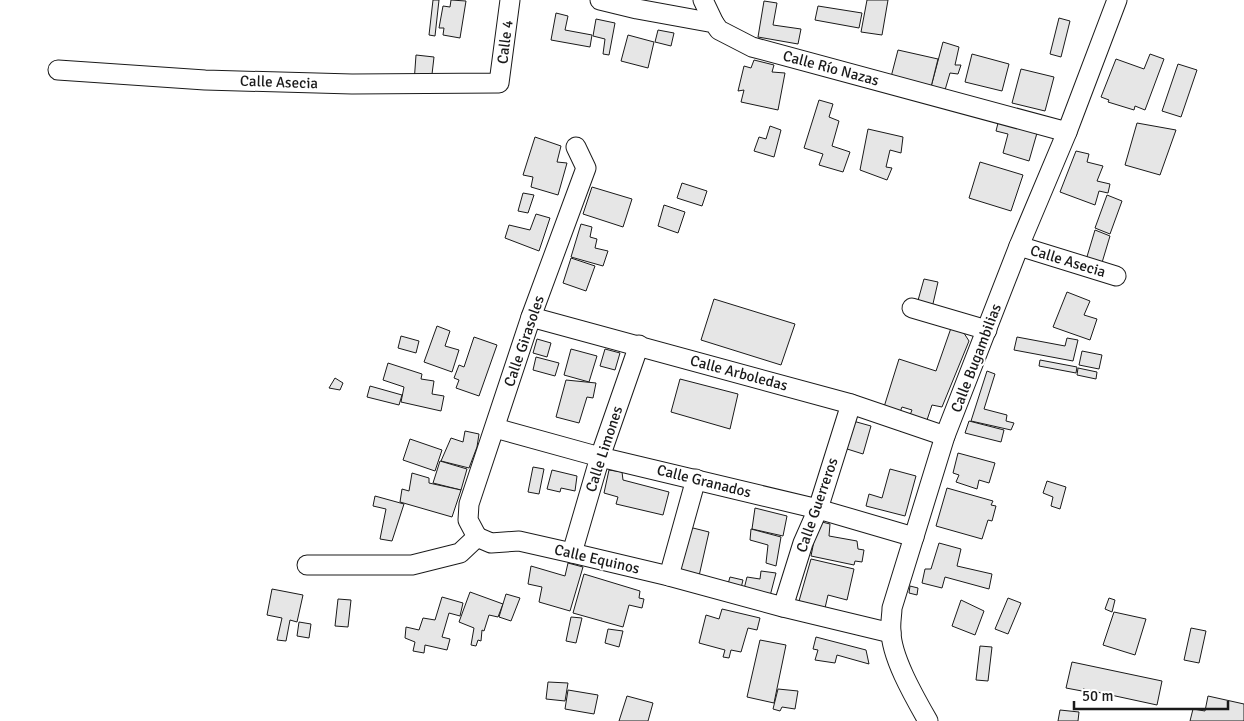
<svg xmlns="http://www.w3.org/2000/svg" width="1244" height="721" font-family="Signika,sans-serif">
	<rect width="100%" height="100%" fill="#fff"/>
	<!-- building -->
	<g fill="#e6e6e6" stroke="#1a1a1a">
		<path d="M 433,0 L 439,0 L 435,36 L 429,35 Z"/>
		<path d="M 451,0 L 466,1 L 460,38 L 443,35 L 444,28 L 439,28 L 443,6 L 450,7 Z"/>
		<path d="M 867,0 L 888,0 L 882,35 L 861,32 Z"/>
		<path d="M 764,1 L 777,3 L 773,25 L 801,29 L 798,44 L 758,37 Z"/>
		<path d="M 818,6 L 862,13 L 859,28 L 815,20 Z"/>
		<path d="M 556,13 L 568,16 L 565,30 L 592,35 L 590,47 L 551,40 Z"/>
		<path d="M 1059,18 L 1070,21 L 1061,57 L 1050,54 Z"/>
		<path d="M 596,19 L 615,23 L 609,55 L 603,54 L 605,39 L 593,36 Z"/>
		<path d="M 658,30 L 674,33 L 671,46 L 655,42 Z"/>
		<path d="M 628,35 L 654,42 L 648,68 L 621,61 Z"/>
		<path d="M 943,42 L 959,47 L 955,65 L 961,65 L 958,74 L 950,73 L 945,90 L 931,87 Z"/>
		<path d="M 898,50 L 938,59 L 931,87 L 891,77 Z"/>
		<path d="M 972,54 L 1009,64 L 1002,91 L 965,82 Z"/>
		<path d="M 1150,54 L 1164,59 L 1145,110 L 1135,106 L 1134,110 L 1108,102 L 1109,100 L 1101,97 L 1116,59 L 1144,69 Z"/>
		<path d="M 416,55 L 434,57 L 431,83 L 414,83 Z"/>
		<path d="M 754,60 L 774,65 L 772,72 L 785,73 L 778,110 L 741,102 L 744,90 L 738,91 L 744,66 L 751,68 Z"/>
		<path d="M 1178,64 L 1197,70 L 1181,117 L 1162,111 Z"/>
		<path d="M 1021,69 L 1054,77 L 1045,111 L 1012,103 Z"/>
		<path d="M 819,100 L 833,104 L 829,117 L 839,121 L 832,146 L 850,152 L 843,172 L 819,165 L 823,154 L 804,148 Z"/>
		<path d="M 998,123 L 1037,133 L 1029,161 L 1003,153 L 1008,134 L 996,131 Z"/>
		<path d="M 1137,123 L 1176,130 L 1160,175 L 1125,165 Z"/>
		<path d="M 770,126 L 781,130 L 774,157 L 754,151 L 759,137 L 766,139 Z"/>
		<path d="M 868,129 L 903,137 L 901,153 L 890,150 L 886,167 L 892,168 L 887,180 L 860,170 Z"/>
		<path d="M 535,137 L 561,146 L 557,162 L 567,163 L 558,195 L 531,187 L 533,177 L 523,175 Z"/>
		<path d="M 1076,151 L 1089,154 L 1087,162 L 1103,166 L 1097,181 L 1110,184 L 1108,193 L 1099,191 L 1095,205 L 1060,192 Z"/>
		<path d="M 980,162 L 1023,175 L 1011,211 L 969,198 Z"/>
		<path d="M 682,183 L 707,191 L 702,206 L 677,198 Z"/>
		<path d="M 592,187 L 632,199 L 623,227 L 583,214 Z"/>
		<path d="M 523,193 L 534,195 L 528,213 L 518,211 Z"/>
		<path d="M 1107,195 L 1122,201 L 1110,234 L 1095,228 Z"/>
		<path d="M 664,205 L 685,212 L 678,233 L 658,226 Z"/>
		<path d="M 536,214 L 550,218 L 539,251 L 505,238 L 509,225 L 530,230 Z"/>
		<path d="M 581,224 L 592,227 L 590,237 L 597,239 L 595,248 L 608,251 L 603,266 L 571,257 Z"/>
		<path d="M 1095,230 L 1110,236 L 1101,266 L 1086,260 Z"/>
		<path d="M 571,258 L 595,266 L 586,291 L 563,283 Z"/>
		<path d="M 924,279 L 938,282 L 932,308 L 917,304 Z"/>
		<path d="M 1067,292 L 1090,301 L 1084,315 L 1097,319 L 1090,340 L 1053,327 Z"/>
		<path d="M 714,299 L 795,324 L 781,365 L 701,340 Z"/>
		<path d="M 437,326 L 450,331 L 445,346 L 459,350 L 452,372 L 424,362 Z"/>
		<path d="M 951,328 L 962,330 L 969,341 L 942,407 L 932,405 L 927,420 L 910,415 L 912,410 L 902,407 L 900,412 L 884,407 L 899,359 L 936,371 Z"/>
		<path d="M 401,336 L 419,341 L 416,353 L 398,348 Z"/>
		<path d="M 474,337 L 497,345 L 479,396 L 456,388 L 459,380 L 454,378 L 459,365 L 464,367 Z"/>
		<path d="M 1017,337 L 1065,346 L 1067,338 L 1078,340 L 1073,361 L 1014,350 Z"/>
		<path d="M 537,339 L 551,343 L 547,357 L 533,353 Z"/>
		<path d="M 571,349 L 597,356 L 589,382 L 564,375 Z"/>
		<path d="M 605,349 L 620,353 L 615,370 L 600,366 Z"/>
		<path d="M 1082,351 L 1102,355 L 1099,369 L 1079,365 Z"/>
		<path d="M 536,357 L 559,363 L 555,376 L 533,370 Z"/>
		<path d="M 1040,360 L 1077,367 L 1076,373 L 1039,366 Z"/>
		<path d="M 388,363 L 422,374 L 421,379 L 434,381 L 432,394 L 444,396 L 441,411 L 401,402 L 404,387 L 383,380 Z"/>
		<path d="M 1078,368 L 1097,372 L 1096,379 L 1077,375 Z"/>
		<path d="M 987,371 L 995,374 L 984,409 L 1007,415 L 1006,421 L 1014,423 L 1011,430 L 971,421 Z"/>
		<path d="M 335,378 L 343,383 L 340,390 L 329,388 Z"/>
		<path d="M 680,379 L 738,394 L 730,429 L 671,412 Z"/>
		<path d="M 566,380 L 596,383 L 593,398 L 587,397 L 579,423 L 556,417 Z"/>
		<path d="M 370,386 L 402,395 L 399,405 L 367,397 Z"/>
		<path d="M 853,421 L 871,426 L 863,454 L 844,448 Z"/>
		<path d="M 969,421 L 1004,430 L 1001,442 L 965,433 Z"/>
		<path d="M 465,431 L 479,434 L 477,447 L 469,468 L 441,461 L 451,438 L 463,442 Z"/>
		<path d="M 410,439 L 442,450 L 435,471 L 403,460 Z"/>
		<path d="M 958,453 L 995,463 L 989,483 L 979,480 L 977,489 L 956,482 L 959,475 L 953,473 Z"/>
		<path d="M 440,461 L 467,469 L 461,490 L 433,483 Z"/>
		<path d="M 533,467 L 544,469 L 539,494 L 528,492 Z"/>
		<path d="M 890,469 L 916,476 L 905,516 L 866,506 L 869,494 L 882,498 Z"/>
		<path d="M 552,470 L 577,476 L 575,491 L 561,488 L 560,492 L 547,489 Z"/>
		<path d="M 609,470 L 622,472 L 623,480 L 669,492 L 663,515 L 616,504 L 618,497 L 604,493 Z"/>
		<path d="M 412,473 L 429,478 L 429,483 L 461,490 L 452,517 L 400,502 L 402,489 L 409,491 Z"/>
		<path d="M 1047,481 L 1066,487 L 1060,509 L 1051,506 L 1053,497 L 1043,493 Z"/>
		<path d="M 947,488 L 993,501 L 991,505 L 996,506 L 992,521 L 988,520 L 982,539 L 936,526 Z"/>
		<path d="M 375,496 L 404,504 L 392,541 L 380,539 L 386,509 L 373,506 Z"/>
		<path d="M 755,508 L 787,516 L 783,536 L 752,529 Z"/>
		<path d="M 818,521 L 830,524 L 829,536 L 857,541 L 858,549 L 864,550 L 862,562 L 855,561 L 854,565 L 811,556 Z"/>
		<path d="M 689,527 L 709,532 L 699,576 L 678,571 Z"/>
		<path d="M 751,529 L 781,537 L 776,566 L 766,563 L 768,545 L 750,540 Z"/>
		<path d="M 939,543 L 961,549 L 957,566 L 992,574 L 989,589 L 945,577 L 942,588 L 922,583 L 925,569 L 931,569 Z"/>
		<path d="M 811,559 L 854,569 L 847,600 L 828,595 L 825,608 L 799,601 Z"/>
		<path d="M 568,563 L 583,567 L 570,611 L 539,602 L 542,587 L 528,584 L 531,566 L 565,576 Z"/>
		<path d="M 761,571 L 776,573 L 770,596 L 744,589 L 747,577 L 760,579 Z"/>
		<path d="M 584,574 L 640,591 L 639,598 L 644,599 L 642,608 L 629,605 L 623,627 L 573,613 Z"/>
		<path d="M 730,577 L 743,580 L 741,588 L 728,584 Z"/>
		<path d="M 910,586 L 918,588 L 917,595 L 909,593 Z"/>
		<path d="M 272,589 L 303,595 L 297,622 L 290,620 L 286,641 L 277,640 L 282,618 L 267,615 Z"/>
		<path d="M 470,592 L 503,604 L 498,617 L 489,615 L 484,631 L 482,630 L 481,641 L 478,640 L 476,646 L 471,645 L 474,628 L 459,622 Z"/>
		<path d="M 506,594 L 520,598 L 511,621 L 499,617 Z"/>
		<path d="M 442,597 L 463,603 L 460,616 L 449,613 L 442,637 L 450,639 L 447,650 L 425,645 L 424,653 L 413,651 L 415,642 L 405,638 L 406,627 L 419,630 L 423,618 L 435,620 Z"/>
		<path d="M 1008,598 L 1021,603 L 1008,634 L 995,629 Z"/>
		<path d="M 1109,598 L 1115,600 L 1112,612 L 1105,609 Z"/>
		<path d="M 338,599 L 351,600 L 348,627 L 335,626 Z"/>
		<path d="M 961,600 L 984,611 L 975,635 L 952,626 Z"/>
		<path d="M 722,609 L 760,618 L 757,630 L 748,628 L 741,652 L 731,650 L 729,658 L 723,657 L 725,650 L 699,643 L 706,615 L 719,619 Z"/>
		<path d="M 1114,612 L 1146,619 L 1135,655 L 1103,645 Z"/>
		<path d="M 571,617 L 582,618 L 576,643 L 566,641 Z"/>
		<path d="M 299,622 L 311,624 L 309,638 L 297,636 Z"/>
		<path d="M 1191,628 L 1206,631 L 1199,663 L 1184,660 Z"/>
		<path d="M 608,629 L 623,631 L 619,647 L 605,643 Z"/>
		<path d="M 816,637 L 866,650 L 869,664 L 837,655 L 835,663 L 815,660 L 818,650 L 813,649 Z"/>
		<path d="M 760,640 L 786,645 L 774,703 L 747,697 Z"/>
		<path d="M 980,646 L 992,647 L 988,681 L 976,680 Z"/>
		<path d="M 1072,662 L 1162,681 L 1157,705 L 1083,689 L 1082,691 L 1066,688 Z"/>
		<path d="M 548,682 L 568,683 L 565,701 L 546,699 Z"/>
		<path d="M 778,689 L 798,691 L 795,709 L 782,707 L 780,711 L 773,709 Z"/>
		<path d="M 568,690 L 598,695 L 594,714 L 565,709 Z"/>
		<path d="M 627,696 L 653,703 L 648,721 L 619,721 Z"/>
		<path d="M 1208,696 L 1244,704 L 1244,721 L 1190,721 L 1193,709 L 1205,711 Z"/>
		<path d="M 1060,710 L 1079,712 L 1078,721 L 1058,721 Z"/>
	</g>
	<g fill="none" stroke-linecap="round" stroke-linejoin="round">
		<!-- minor casing -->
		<g stroke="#1a1a1a" stroke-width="21">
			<g id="minor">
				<path d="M 600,0 L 637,9 L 714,23 L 719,30 L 752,47 L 1067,132"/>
				<path d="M 703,0 L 714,23"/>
				<path d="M 58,70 L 205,80 L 352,84 L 499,83 L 510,0"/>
				<path d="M 1019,246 L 1116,276"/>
				<path d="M 912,308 L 987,330"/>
				<path d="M 531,317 L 851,404 L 945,436"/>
				<path d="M 495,428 L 600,457 L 818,509 L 914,537"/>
				<path d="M 477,537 L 491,543 L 519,541 L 572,553 L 669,576 L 783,607 L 891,633"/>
				<path d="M 477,537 L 468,520 L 469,504 L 531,317 L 586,168 L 576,147"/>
				<path d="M 572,553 L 600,457 L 639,345"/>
				<path d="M 307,565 L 412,565 L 460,553 L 477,537"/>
				<path d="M 669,576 L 696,479"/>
				<path d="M 783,607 L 803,543 L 818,509 L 851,404"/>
				<path d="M 928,721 C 915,698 891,657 891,631 C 890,623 892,615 892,608 L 945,436 L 1019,246 L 1067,132 L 1117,0"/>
			</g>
		</g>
		<!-- minor -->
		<use href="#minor" stroke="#fff" stroke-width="19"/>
	</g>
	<g text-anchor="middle" stroke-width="4" stroke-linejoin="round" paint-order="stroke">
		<!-- street labels -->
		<g font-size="15" fill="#1a1a1a" stroke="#fff">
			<text transform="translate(505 42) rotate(-83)" y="5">Calle 4</text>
			<text transform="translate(831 68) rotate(15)" y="5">Calle Río Nazas</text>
			<text transform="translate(279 82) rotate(2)" y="5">Calle Asecia</text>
			<text transform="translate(1068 261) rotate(17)" y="5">Calle Asecia</text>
			<text transform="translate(524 341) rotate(-71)" y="5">Calle Girasoles</text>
			<text transform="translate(976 358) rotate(-69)" y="5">Calle Bugambilias</text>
			<text transform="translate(739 373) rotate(15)" y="5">Calle Arboledas</text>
			<text transform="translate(604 449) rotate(-72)" y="5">Calle Limones</text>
			<text transform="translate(704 481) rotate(14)" y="5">Calle Granados</text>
			<text transform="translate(817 505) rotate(-71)" y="5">Calle Guerreros</text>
			<text transform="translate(597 559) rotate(13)" y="5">Calle Equinos</text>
		</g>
	</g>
	<!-- scale -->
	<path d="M1074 701v8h154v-8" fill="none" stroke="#1a1a1a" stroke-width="2.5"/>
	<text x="1082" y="701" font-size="15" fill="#1a1a1a" stroke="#ffffff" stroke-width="4" paint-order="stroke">50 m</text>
</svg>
